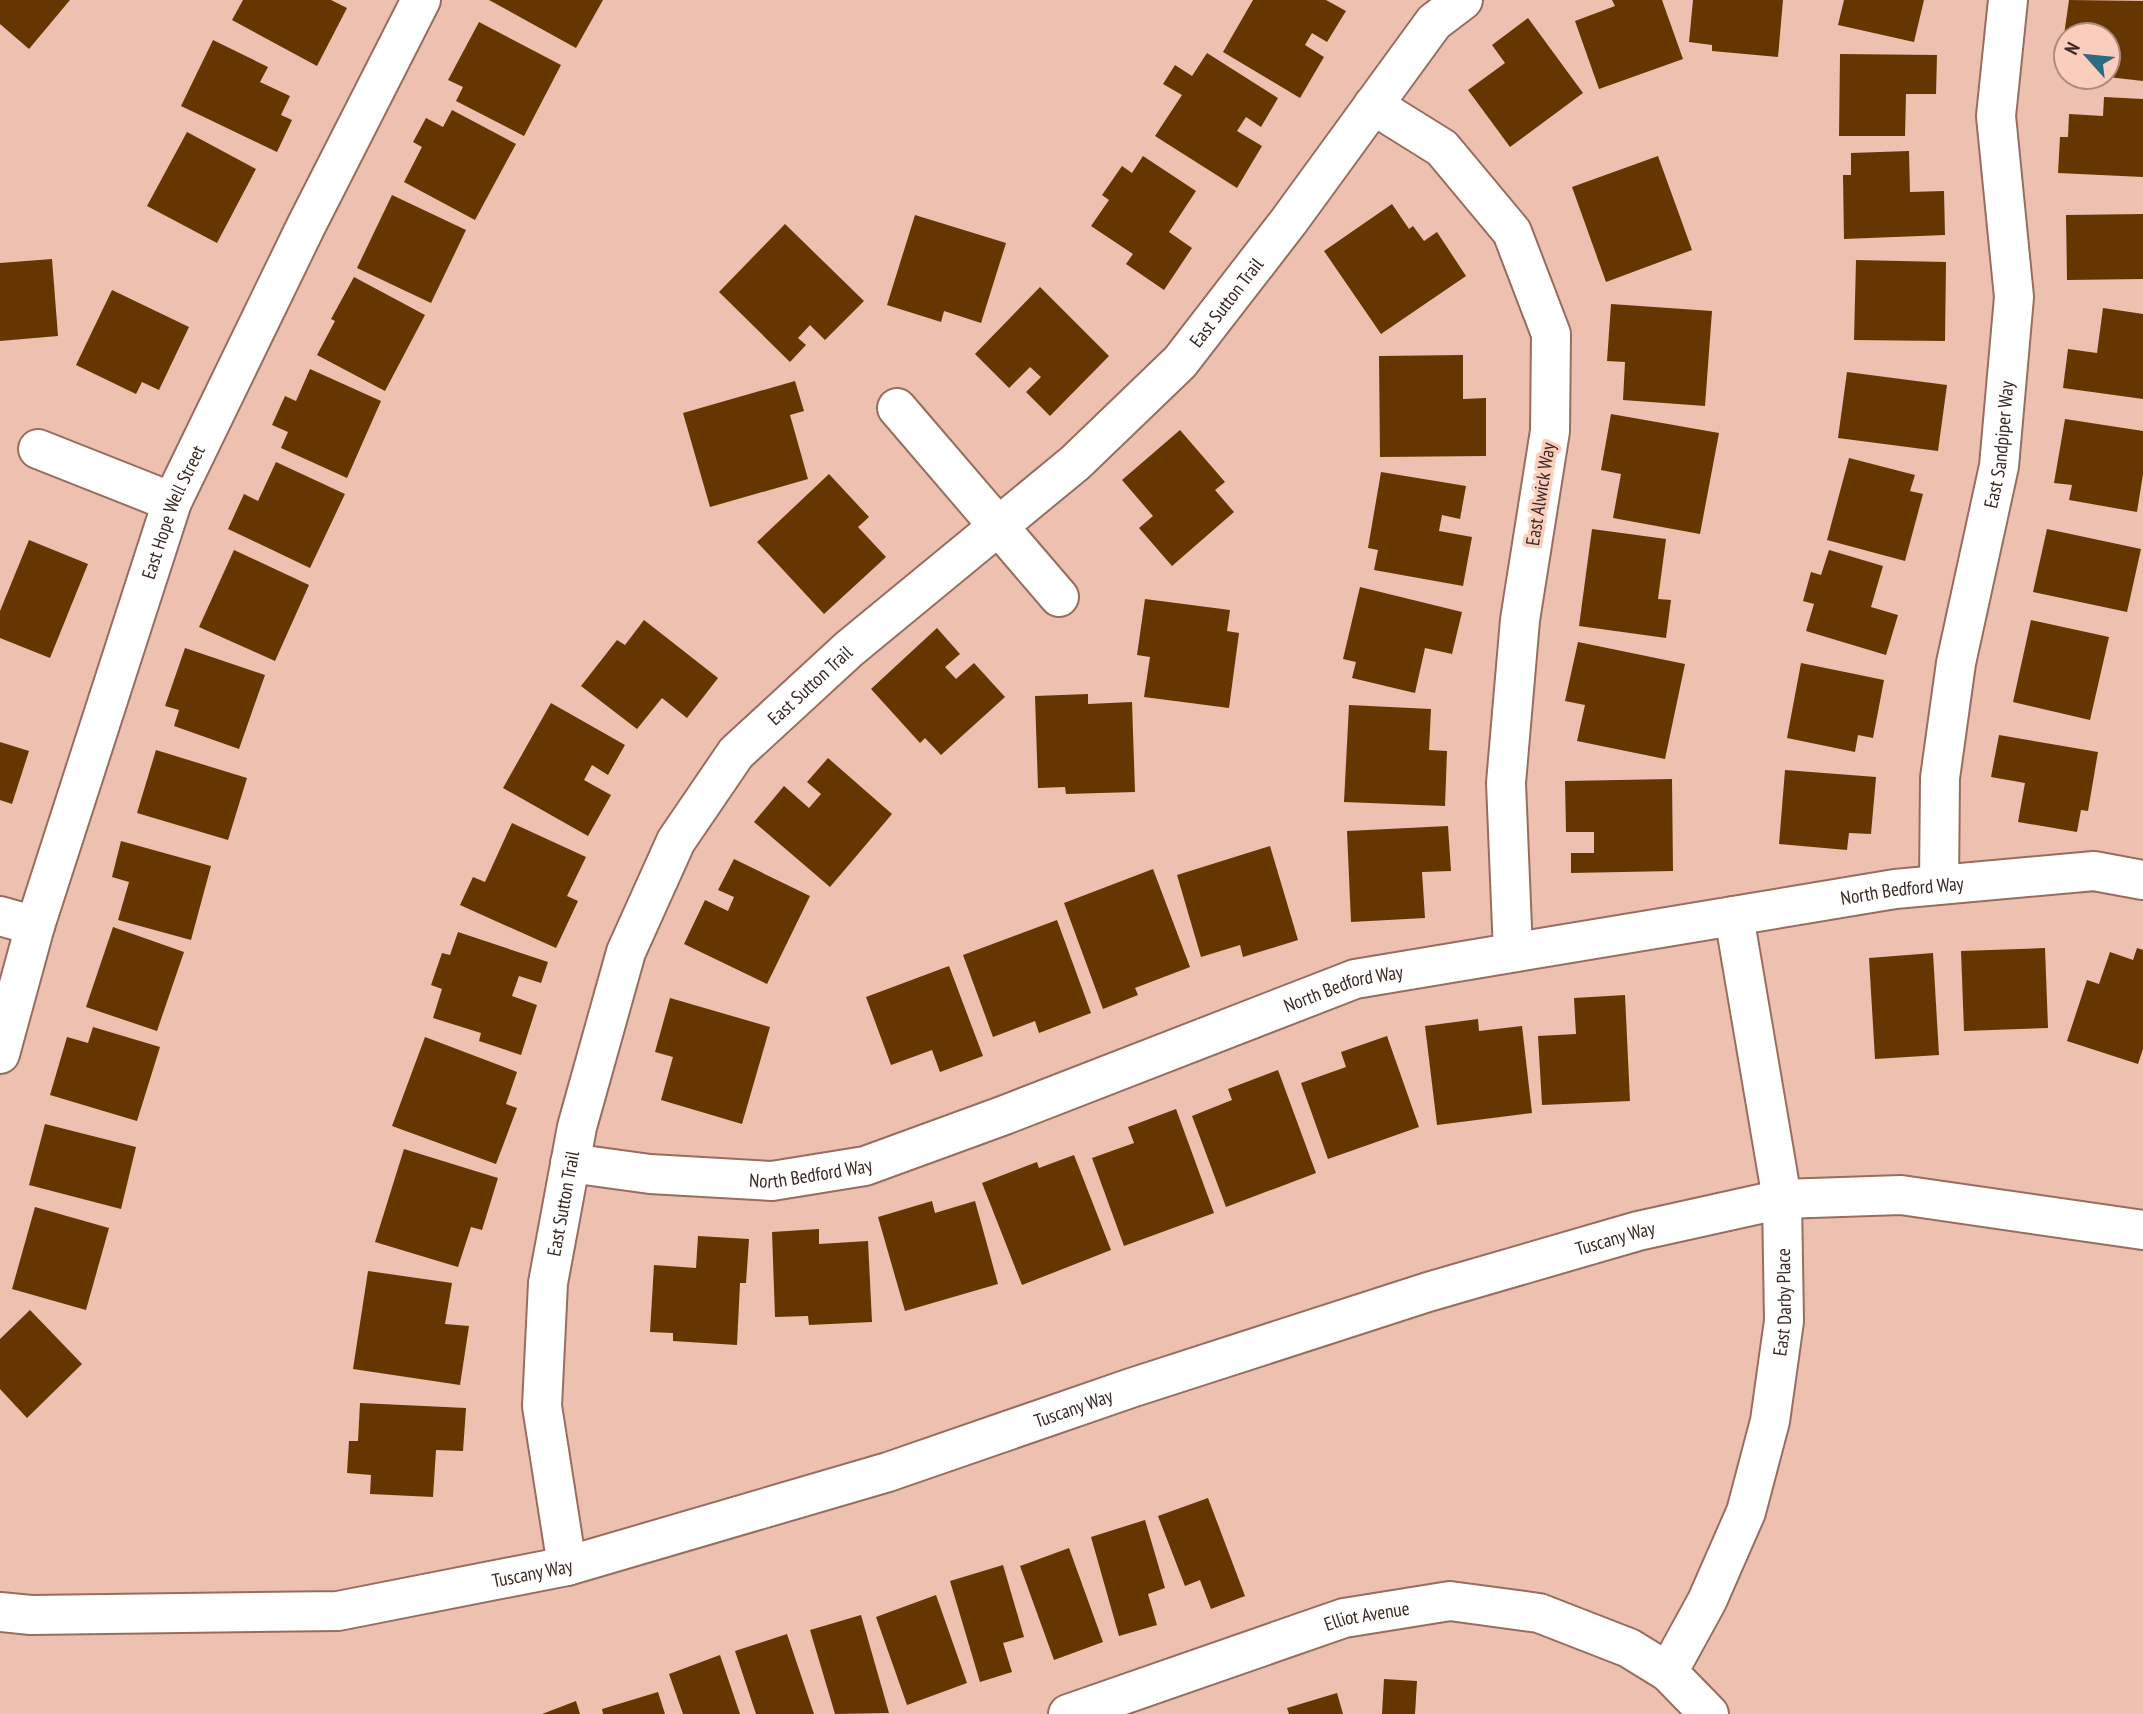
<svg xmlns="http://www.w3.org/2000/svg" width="2143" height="1714" font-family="'PT Sans Narrow',sans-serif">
	<rect width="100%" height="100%" fill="#edc0b0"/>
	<!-- building -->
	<g fill="#663600">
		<path d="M 0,0 L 70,0 L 29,49 L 0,24 Z"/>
		<path d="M 243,0 L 331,0 L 347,8 L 317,66 L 232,20 Z"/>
		<path d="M 489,0 L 603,0 L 576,48 Z"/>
		<path d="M 1253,0 L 1326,0 L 1346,11 L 1327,42 L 1312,33 L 1305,45 L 1324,57 L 1300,98 L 1223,52 Z"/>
		<path d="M 1612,0 L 1662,0 L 1683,59 L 1599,89 L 1575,21 L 1615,6 Z"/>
		<path d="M 1693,0 L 1783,0 L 1778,57 L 1712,51 L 1712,45 L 1689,42 Z"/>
		<path d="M 1844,0 L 1924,0 L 1914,42 L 1838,25 Z"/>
		<path d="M 2069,0 L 2143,1 L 2143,81 L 2108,77 L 2108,35 L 2064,35 Z"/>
		<path d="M 1528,18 L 1583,93 L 1510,147 L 1468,90 L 1505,63 L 1492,45 Z"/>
		<path d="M 479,22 L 561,65 L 524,136 L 456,101 L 463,87 L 448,80 Z"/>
		<path d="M 2064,36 L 2066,36 L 2066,72 L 2060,71 Z"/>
		<path d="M 213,40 L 268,67 L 260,82 L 290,96 L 281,115 L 292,120 L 277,152 L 181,106 Z"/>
		<path d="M 1207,53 L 1278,98 L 1261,127 L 1246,117 L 1237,131 L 1262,146 L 1237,188 L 1155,136 L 1182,95 L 1163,84 L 1175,65 L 1192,76 Z"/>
		<path d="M 1840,54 L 1937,55 L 1936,94 L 1906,94 L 1905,136 L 1839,136 Z"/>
		<path d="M 2104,97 L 2143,99 L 2143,177 L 2058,173 L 2060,137 L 2068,137 L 2069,114 L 2103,116 Z"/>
		<path d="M 452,110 L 516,144 L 475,220 L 404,182 L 422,147 L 413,142 L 426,118 L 443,127 Z"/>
		<path d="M 187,132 L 256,169 L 217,243 L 147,206 Z"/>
		<path d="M 1909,151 L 1910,192 L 1944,191 L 1945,235 L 1844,239 L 1843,175 L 1851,175 L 1851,153 Z"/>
		<path d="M 1143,156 L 1196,191 L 1169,232 L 1192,248 L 1164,290 L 1126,264 L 1133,254 L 1091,226 L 1109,200 L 1102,195 L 1122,166 L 1132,173 Z"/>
		<path d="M 1658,156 L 1692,250 L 1606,282 L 1572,187 Z"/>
		<path d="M 392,195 L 466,230 L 431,303 L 357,268 Z"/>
		<path d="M 1392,204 L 1409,229 L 1413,226 L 1424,241 L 1437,232 L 1466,276 L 1381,334 L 1324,251 Z"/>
		<path d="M 2143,214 L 2143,279 L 2067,280 L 2066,215 Z"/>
		<path d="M 915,215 L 1006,243 L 981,323 L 944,311 L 941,322 L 887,305 Z"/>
		<path d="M 785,224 L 864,301 L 825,340 L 810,325 L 798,338 L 806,345 L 790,362 L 719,292 Z"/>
		<path d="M 52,259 L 58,336 L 0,341 L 0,263 Z"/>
		<path d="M 1856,260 L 1946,262 L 1945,341 L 1854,340 Z"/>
		<path d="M 354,277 L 425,315 L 385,391 L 317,355 L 335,321 L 331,319 Z"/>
		<path d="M 1040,287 L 1109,356 L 1050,416 L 1026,392 L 1041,377 L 1030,367 L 1009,388 L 975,354 Z"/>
		<path d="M 112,290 L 189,327 L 159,390 L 142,382 L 136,394 L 76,365 Z"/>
		<path d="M 1611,304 L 1712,311 L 1705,406 L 1623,400 L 1625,362 L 1607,361 Z"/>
		<path d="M 2103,308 L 2143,314 L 2143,399 L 2063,388 L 2068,349 L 2097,353 Z"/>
		<path d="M 1463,355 L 1463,399 L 1486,398 L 1486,456 L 1380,457 L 1379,356 Z"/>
		<path d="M 310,369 L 381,401 L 347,478 L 281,448 L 288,432 L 272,425 L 285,396 L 296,401 Z"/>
		<path d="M 1847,372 L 1947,385 L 1938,451 L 1838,438 Z"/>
		<path d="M 795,381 L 804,411 L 790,415 L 808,479 L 710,507 L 683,413 Z"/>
		<path d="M 1611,414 L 1719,433 L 1700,534 L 1613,518 L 1621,474 L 1601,470 Z"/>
		<path d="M 2065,419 L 2143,431 L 2143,474 L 2137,512 L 2069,500 L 2072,485 L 2054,483 Z"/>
		<path d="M 1180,430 L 1225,482 L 1215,490 L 1234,512 L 1172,566 L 1139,528 L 1153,516 L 1122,480 Z"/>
		<path d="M 1849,458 L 1915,475 L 1910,491 L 1923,494 L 1905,561 L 1827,540 Z"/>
		<path d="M 276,462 L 345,494 L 310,568 L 228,529 L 244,494 L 258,501 Z"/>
		<path d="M 1381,472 L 1466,486 L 1460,519 L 1442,515 L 1439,531 L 1472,537 L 1463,586 L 1374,570 L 1378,550 L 1368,548 Z"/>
		<path d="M 829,474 L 869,517 L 858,527 L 886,557 L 824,614 L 757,542 Z"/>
		<path d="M 1592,529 L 1666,539 L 1658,599 L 1671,600 L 1666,638 L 1579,626 Z"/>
		<path d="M 2047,529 L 2141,549 L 2127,612 L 2033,592 Z"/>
		<path d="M 29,540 L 88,564 L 50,658 L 0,638 L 0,611 Z"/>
		<path d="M 234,550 L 309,585 L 275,661 L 199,627 Z"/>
		<path d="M 1829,550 L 1883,566 L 1871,607 L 1898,615 L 1886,655 L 1806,631 L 1814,604 L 1803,601 L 1811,572 L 1821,575 Z"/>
		<path d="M 1360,587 L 1462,612 L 1452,654 L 1425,648 L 1415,693 L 1352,678 L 1356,662 L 1343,659 Z"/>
		<path d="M 1145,599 L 1230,610 L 1227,631 L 1239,633 L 1229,708 L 1144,697 L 1150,657 L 1137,655 Z"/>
		<path d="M 644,620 L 718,678 L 687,718 L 662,698 L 637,729 L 581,686 L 617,640 L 625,645 Z"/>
		<path d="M 2031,620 L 2109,637 L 2090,720 L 2013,702 Z"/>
		<path d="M 937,628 L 960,654 L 945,667 L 956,679 L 974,663 L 1005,697 L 941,755 L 925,738 L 920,743 L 871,689 Z"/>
		<path d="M 1578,642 L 1685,664 L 1665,759 L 1577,741 L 1585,705 L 1565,701 Z"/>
		<path d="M 185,648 L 265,675 L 239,749 L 174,726 L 179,710 L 165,706 Z"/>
		<path d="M 1801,663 L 1884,680 L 1873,738 L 1858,735 L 1855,752 L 1787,738 Z"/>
		<path d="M 1088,694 L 1088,704 L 1132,702 L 1135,792 L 1066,794 L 1065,787 L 1038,788 L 1035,696 Z"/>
		<path d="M 551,703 L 625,745 L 608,775 L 592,765 L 584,780 L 611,795 L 588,836 L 503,788 Z"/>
		<path d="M 1349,705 L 1431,709 L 1429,750 L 1447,751 L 1445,806 L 1344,802 Z"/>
		<path d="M 1999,735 L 2098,752 L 2088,811 L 2081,810 L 2077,832 L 2018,822 L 2025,783 L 1991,777 Z"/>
		<path d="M 0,742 L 29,751 L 12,804 L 0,800 Z"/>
		<path d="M 156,750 L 247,778 L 228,840 L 137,813 Z"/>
		<path d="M 828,758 L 892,814 L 830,887 L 754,822 L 784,786 L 809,808 L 821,794 L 807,782 Z"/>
		<path d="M 1785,770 L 1876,777 L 1871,834 L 1849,833 L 1847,850 L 1779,844 Z"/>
		<path d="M 1672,779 L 1673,871 L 1571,873 L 1571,853 L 1594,853 L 1594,832 L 1566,832 L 1565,781 Z"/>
		<path d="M 512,823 L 586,857 L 567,896 L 578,901 L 556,948 L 460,905 L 473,877 L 485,882 Z"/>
		<path d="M 1448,826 L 1451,871 L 1422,872 L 1425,918 L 1351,922 L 1347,831 Z"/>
		<path d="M 121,841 L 211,866 L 191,940 L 118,920 L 129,882 L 112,877 Z"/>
		<path d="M 1270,846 L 1298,940 L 1243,957 L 1240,945 L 1201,957 L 1177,875 Z"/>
		<path d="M 734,859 L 810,896 L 767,984 L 684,944 L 705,900 L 728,911 L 734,897 L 718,890 Z"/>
		<path d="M 1153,869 L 1190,967 L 1135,988 L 1138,995 L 1103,1009 L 1064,903 Z"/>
		<path d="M 1057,920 L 1091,1013 L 1039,1033 L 1035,1021 L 993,1037 L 963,955 Z"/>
		<path d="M 113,927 L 184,952 L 157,1031 L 86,1007 Z"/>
		<path d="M 458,932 L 548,962 L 541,983 L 519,976 L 512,996 L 537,1005 L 521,1055 L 479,1041 L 481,1033 L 433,1018 L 442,989 L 431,985 L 442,953 L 450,955 Z"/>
		<path d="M 2045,948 L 2048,1028 L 1964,1031 L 1961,951 Z"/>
		<path d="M 2137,948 L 2143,950 L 2143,1049 L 2138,1064 L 2067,1041 L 2087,980 L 2099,984 L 2110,952 L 2133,960 Z"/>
		<path d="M 1933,953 L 1939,1055 L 1875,1059 L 1869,958 Z"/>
		<path d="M 949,966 L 983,1056 L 940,1072 L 932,1050 L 891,1065 L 866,997 Z"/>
		<path d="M 1625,995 L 1630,1101 L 1542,1105 L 1538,1036 L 1576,1034 L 1574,998 Z"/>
		<path d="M 670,998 L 770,1027 L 742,1124 L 661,1100 L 673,1057 L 655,1052 Z"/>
		<path d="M 1478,1019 L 1479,1031 L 1522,1026 L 1532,1113 L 1437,1125 L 1425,1026 Z"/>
		<path d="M 93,1027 L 160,1047 L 137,1121 L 50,1095 L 67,1037 L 88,1043 Z"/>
		<path d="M 1387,1036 L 1419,1127 L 1328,1159 L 1301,1083 L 1346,1067 L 1341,1052 Z"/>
		<path d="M 425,1037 L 517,1072 L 506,1104 L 517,1108 L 496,1164 L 392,1126 Z"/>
		<path d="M 1278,1070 L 1316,1173 L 1226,1207 L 1192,1116 L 1232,1100 L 1228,1089 Z"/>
		<path d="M 1176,1109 L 1214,1213 L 1124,1246 L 1092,1158 L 1134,1143 L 1128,1127 Z"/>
		<path d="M 45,1124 L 136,1147 L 121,1209 L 29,1185 Z"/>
		<path d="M 404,1149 L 498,1178 L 482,1230 L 471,1227 L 458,1267 L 375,1242 Z"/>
		<path d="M 1074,1155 L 1111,1250 L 1022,1285 L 982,1183 L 1037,1162 L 1039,1168 Z"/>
		<path d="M 932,1201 L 935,1213 L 975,1201 L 998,1284 L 905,1311 L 878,1217 Z"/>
		<path d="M 35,1207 L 109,1228 L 86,1310 L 12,1289 Z"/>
		<path d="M 819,1229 L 819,1244 L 868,1241 L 872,1322 L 809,1325 L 808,1316 L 775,1317 L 772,1232 Z"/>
		<path d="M 698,1236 L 749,1239 L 746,1283 L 740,1283 L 737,1345 L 673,1341 L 673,1333 L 650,1332 L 654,1265 L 696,1268 Z"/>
		<path d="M 368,1271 L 452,1283 L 445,1324 L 469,1326 L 460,1385 L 353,1369 Z"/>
		<path d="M 30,1310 L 82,1364 L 27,1418 L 0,1389 L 0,1339 Z"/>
		<path d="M 360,1403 L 466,1408 L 463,1451 L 436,1450 L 433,1497 L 370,1494 L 371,1475 L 347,1473 L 349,1441 L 358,1441 Z"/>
		<path d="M 1208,1498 L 1245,1596 L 1211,1609 L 1200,1580 L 1185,1586 L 1158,1516 Z"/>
		<path d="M 1145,1520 L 1165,1588 L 1148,1594 L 1157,1625 L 1119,1636 L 1091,1537 Z"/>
		<path d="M 1069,1548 L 1103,1642 L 1054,1660 L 1020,1566 Z"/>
		<path d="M 1003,1565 L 1024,1637 L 1003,1643 L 1012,1672 L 980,1682 L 950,1581 Z"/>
		<path d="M 936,1595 L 967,1683 L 907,1705 L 876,1617 Z"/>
		<path d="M 861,1615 L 889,1713 L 835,1714 L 810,1630 Z"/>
		<path d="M 787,1634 L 814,1714 L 756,1714 L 735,1651 Z"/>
		<path d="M 720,1655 L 740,1714 L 683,1714 L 669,1674 Z"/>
		<path d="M 1384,1679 L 1417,1681 L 1415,1714 L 1382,1714 Z"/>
		<path d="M 658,1692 L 665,1714 L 603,1714 L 602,1709 Z"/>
		<path d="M 1337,1693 L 1343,1714 L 1289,1714 L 1287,1708 Z"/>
		<path d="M 576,1701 L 580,1714 L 542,1714 Z"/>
	</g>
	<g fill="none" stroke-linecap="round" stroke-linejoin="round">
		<!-- minor casing -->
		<g stroke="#966e5f" stroke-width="42">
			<g id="minor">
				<path d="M 1373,105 L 1442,148 L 1512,232 L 1551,334 L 1550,431 L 1520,620 L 1506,783 L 1513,952"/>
				<path d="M 897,408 L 1059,597"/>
				<path d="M 38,449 L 172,502"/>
				<path id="s1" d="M 1939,885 L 1940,778 L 1956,663 L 1999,466 L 2014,297 L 1996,116 L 2008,0"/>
				<path d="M 0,916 L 35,926"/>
				<path id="s2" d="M 0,1054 L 35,926 L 172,502 L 306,226 L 421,0"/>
				<path id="s3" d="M 570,1163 L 650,1174 L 772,1181 L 865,1166 L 1002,1116 L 1355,979 L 1895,889 L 2094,871 L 2143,880"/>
				<path id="s4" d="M 567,1566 L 542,1406 L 548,1283 L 577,1127 L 626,952 L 676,841 L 736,753 L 849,649 L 1075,463 L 1180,362 L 1289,221 L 1434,22 L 1463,0"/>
				<path id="s5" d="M 0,1612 L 31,1615 L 338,1611 L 567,1566 L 888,1472 L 1131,1388 L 1428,1292 L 1638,1231 L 1782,1199 L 1901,1195 L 2143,1230"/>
				<path id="s6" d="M 1668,1672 L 1707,1601 L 1746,1512 L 1770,1421 L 1784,1321 L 1782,1199 L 1734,916"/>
				<path id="s7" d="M 1068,1714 L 1344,1618 L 1450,1601 L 1539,1613 L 1629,1648 L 1668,1672 L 1709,1714"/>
			</g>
		</g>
		<!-- minor -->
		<use href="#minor" stroke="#fff" stroke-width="38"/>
	</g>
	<g text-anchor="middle" stroke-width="7" stroke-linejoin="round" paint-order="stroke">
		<!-- street labels -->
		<g font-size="19" fill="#392822" stroke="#facdbd">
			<text dy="7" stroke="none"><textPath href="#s4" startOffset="1521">East Sutton Trail</textPath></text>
			<text dy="7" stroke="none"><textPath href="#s1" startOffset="446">East Sandpiper Way</textPath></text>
			<text transform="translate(1540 494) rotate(-81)" y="7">East Alwick Way</text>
			<text dy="7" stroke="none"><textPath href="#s2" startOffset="569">East Hope Well Street</textPath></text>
			<text dy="7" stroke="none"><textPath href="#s4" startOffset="954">East Sutton Trail</textPath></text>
			<text dy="7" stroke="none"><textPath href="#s3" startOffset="1376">North Bedford Way</textPath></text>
			<text dy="7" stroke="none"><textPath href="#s3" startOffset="808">North Bedford Way</textPath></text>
			<text dy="7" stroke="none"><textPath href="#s3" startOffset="242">North Bedford Way</textPath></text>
			<text dy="7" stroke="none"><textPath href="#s4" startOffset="366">East Sutton Trail</textPath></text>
			<text dy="7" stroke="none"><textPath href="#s5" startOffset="1670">Tuscany Way</textPath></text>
			<text dy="7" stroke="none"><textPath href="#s6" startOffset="392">East Darby Place</textPath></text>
			<text dy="7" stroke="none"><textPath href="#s5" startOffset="1102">Tuscany Way</textPath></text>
			<text dy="7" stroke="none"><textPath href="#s5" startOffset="536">Tuscany Way</textPath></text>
			<text dy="7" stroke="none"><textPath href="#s7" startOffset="315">Elliot Avenue</textPath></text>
		</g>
	</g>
	<!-- north arrow -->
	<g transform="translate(2087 56) rotate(297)"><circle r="33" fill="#facdbd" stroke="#ad8b7f" stroke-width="2"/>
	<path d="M0-5L12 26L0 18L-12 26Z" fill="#2b6c80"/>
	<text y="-10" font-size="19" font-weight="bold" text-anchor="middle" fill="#392822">N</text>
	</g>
</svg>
